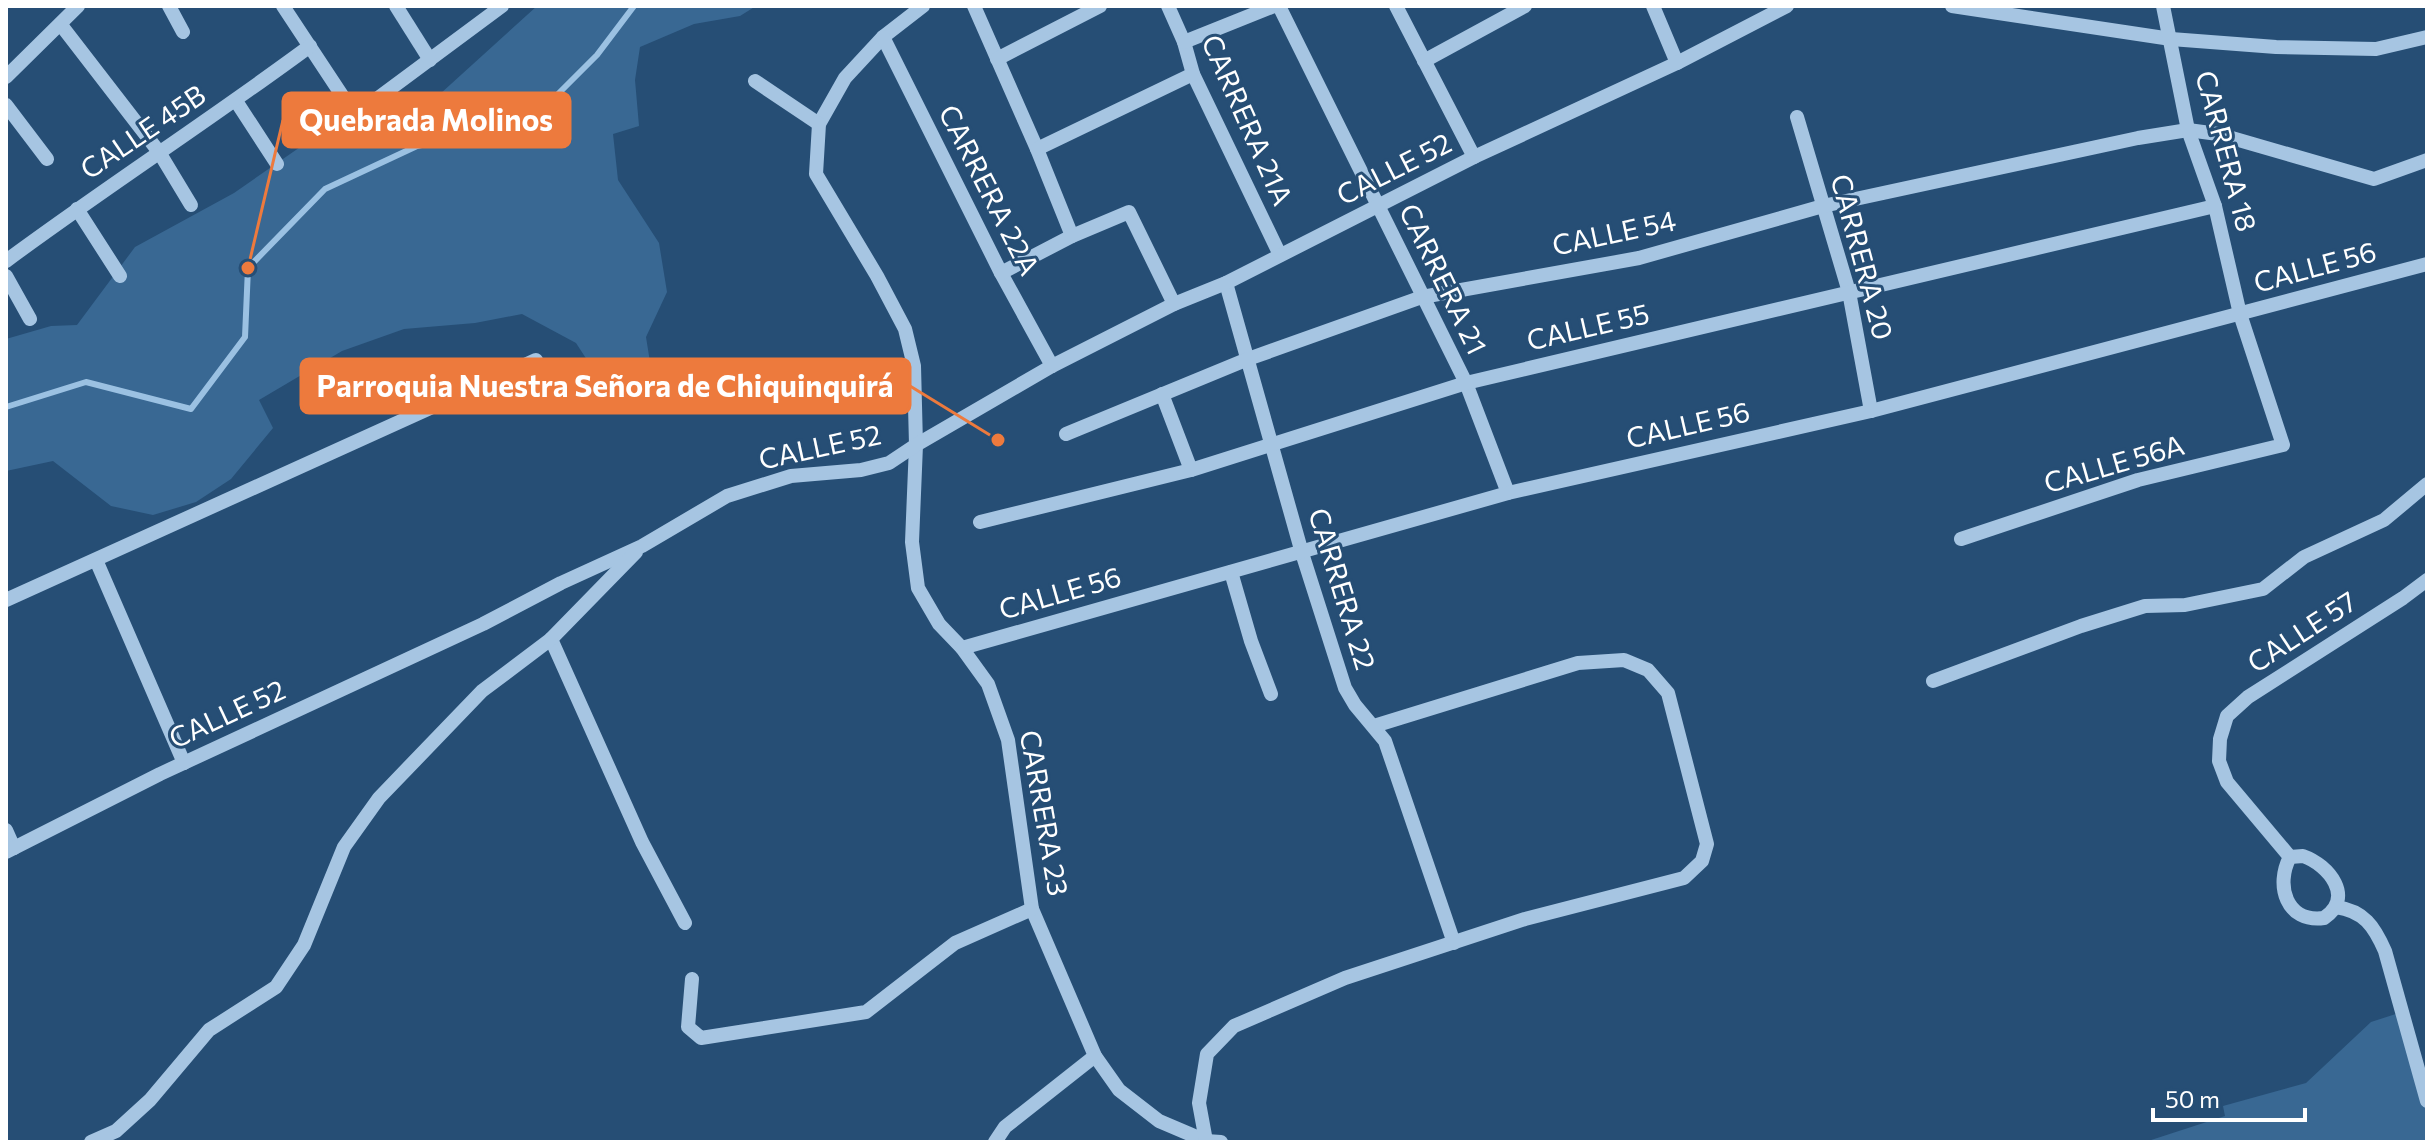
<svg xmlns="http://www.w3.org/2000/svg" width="2433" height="1148" font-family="Commissioner,sans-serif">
	<rect width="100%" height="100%" fill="#264e75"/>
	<!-- green -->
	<g fill="#396893">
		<path d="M 537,6 L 756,6 L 740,16 L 694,24 L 640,47 L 635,80 L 639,126 L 613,134 L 618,180 L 659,243 L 667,292 L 646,337 L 650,362 L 606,389 L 576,343 L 522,314 L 475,323 L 404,329 L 342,351 L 259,400 L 273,428 L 231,479 L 196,502 L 153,515 L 111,506 L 53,461 L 6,471 L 6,339 L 51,326 L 77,325 L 135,247 L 234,193 L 319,134 L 440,94 Z"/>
		<path d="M 2402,1012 L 2427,1101 L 2427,1142 L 2145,1142 L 2225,1116 L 2223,1106 L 2306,1083 L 2371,1022 Z"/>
	</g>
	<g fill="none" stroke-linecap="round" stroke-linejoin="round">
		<!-- stream -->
		<path stroke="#9bc1e2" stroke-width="6" d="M 6,407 L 86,382 L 191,409 L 245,337 L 248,268 L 325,189 L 417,146 L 505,126 L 557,95 L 597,55 L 634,6"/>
		<!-- minor -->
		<g stroke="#a6c5e2" stroke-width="14">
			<path d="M 169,6 L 183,32"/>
			<path d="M 283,6 L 355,115 L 502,6"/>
			<path d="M 396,6 L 430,60"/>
			<path d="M 923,6 L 883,37 L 845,78 L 819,124 L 816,174 L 877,276 L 905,329 L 914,366 L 916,445 L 912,542 L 918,588 L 939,624 L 962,648 L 988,684 L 1008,740 L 1032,909 L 1095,1056 L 1119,1090 L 1159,1121 L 1206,1141 L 1221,1142"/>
			<path d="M 974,6 L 1037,149 L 1072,236"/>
			<path d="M 1168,6 L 1184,42 L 1193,74 L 1280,255"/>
			<path d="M 1279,6 L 1466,383 L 1508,493"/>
			<path d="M 1396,6 L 1474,157"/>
			<path d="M 1653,6 L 1677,63"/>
			<path d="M 1952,6 L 2171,39 L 2276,47 L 2376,49 L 2427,37"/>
			<path d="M 61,25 L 159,152 L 191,205"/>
			<path d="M 883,37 L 1001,273 L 1052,366"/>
			<path d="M 1184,42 L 1274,6"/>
			<path d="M 997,59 L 1100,6"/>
			<path d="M 1424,61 L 1525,6"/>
			<path d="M 6,77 L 78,6"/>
			<path d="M 755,81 L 819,124"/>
			<path d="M 236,101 L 277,164"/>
			<path d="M 6,105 L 47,159"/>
			<path d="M 1797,117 L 1849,292 L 1871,411"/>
			<path d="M 1037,149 L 1193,74"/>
			<path d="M 77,209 L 120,276"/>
			<path d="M 6,261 C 106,187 210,120 310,46"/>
			<path d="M 1001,273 L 1072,236 L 1129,212 L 1174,304"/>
			<path d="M 6,276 L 30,319"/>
			<path d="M 1226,283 L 1302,553 L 1345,688 L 1355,705 L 1385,741 L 1454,943"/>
			<path d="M 1162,394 L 1191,470"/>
			<path d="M 1066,434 L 1248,359 L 1422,297 L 1639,258 L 1823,206 L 2138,138 L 2188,130 L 2218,134 L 2374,179 L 2427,160"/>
			<path d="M 980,522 L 1191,470 L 1466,383 L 2215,206"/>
			<path d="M 1961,539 L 2138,480 L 2283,445 L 2240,314 L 2215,206 L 2188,130 L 2163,6"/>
			<path d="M 96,560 L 184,763"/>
			<path d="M 1231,572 L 1251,641 L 1271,694"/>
			<path d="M 6,600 L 536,360"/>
			<path d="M 551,639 L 642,842 L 685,923"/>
			<path d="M 962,648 L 1508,493 L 1871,411 L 2427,264"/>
			<path d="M 1933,681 L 2081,626 L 2145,606 L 2185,605 L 2263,589 L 2304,557 L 2384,520 L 2427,484"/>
			<path d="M 6,830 L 14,848"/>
			<path d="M 6,852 L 160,774 L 483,624 L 561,583 L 642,546 L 727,496 L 791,476 L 861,470 L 889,463 L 916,445 L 1052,366 L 1174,304 L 1226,283 L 1474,157 L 1677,63 L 1787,6"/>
			<path d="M 2303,856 C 2329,865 2355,898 2324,918 C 2286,923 2275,885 2290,857 Z"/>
			<path d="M 2290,857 L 2227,782 L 2219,761 L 2220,739 L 2227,716 L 2248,697 L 2403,598 L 2427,580"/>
			<path d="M 2336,907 C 2364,911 2374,926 2385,951 L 2427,1101"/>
			<path d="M 692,979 L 688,1027 L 701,1038 L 866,1012 L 955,943 L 1032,909"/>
			<path d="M 1206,1141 L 1199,1103 L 1207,1054 L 1234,1026 L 1345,978 L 1525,919 L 1684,878 L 1702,861 L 1707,844 L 1668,693 L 1648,670 L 1624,660 L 1578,663 L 1374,726"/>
			<path d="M 91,1142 L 116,1131 L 150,1100 L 209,1030 L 276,987 L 304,945 L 344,847 L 379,798 L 482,691 L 551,639 L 636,552"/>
			<path d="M 995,1142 L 1005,1127 L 1095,1056"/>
		</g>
	</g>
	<g text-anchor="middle" stroke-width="6" stroke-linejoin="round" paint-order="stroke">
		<!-- street labels -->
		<g font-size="28" fill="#fff" stroke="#264e75">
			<text transform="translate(1247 120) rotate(66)" y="10">CARRERA 21A</text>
			<text transform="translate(143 132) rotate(-34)" y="10">CALLE 45B</text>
			<text transform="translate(2226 151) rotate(75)" y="10">CARRERA 18</text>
			<text transform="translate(1394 169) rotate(-27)" y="10">CALLE 52</text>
			<text transform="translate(989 190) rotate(63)" y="10">CARRERA 22A</text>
			<text transform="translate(1614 233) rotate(-12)" y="10">CALLE 54</text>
			<text transform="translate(1862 257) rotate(75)" y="10">CARRERA 20</text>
			<text transform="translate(2315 267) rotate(-15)" y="10">CALLE 56</text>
			<text transform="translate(1443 279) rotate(64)" y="10">CARRERA 21</text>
			<text transform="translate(1588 327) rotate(-13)" y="10">CALLE 55</text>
			<text transform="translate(1688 425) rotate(-13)" y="10">CALLE 56</text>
			<text transform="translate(820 447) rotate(-12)" y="10">CALLE 52</text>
			<text transform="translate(2114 464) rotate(-16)" y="10">CALLE 56A</text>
			<text transform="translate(1342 589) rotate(73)" y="10">CARRERA 22</text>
			<text transform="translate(1060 593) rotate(-16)" y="10">CALLE 56</text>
			<text transform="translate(2302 632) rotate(-33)" y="10">CALLE 57</text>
			<text transform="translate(227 714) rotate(-25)" y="10">CALLE 52</text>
			<text transform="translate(1044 813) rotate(80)" y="10">CARRERA 23</text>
		</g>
	</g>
	<!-- callouts -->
	<path fill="none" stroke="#ed7a3d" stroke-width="3" d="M248 268L283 120M998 440L910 386"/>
	<g fill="#ed7a3d" stroke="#264e75" stroke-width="3">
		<circle cx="248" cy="268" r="8"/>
		<circle cx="998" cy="440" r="8"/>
	</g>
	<g fill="#ed7a3d" stroke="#ed7a3d" stroke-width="3">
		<rect x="283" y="93" width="287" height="54" rx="8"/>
		<rect x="301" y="359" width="609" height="54" rx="8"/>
	</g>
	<g font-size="30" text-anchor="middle" font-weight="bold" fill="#fff">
		<text x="426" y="131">Quebrada Molinos</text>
		<text x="605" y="397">Parroquia Nuestra Señora de Chiquinquirá</text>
	</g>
	<!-- border -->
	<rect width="2433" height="1148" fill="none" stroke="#ffffff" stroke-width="16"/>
	<!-- scale -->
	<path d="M2153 1108v12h152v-12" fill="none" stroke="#ffffff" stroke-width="4"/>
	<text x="2165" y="1108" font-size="24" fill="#ffffff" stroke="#264e75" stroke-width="6" paint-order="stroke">50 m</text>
</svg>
